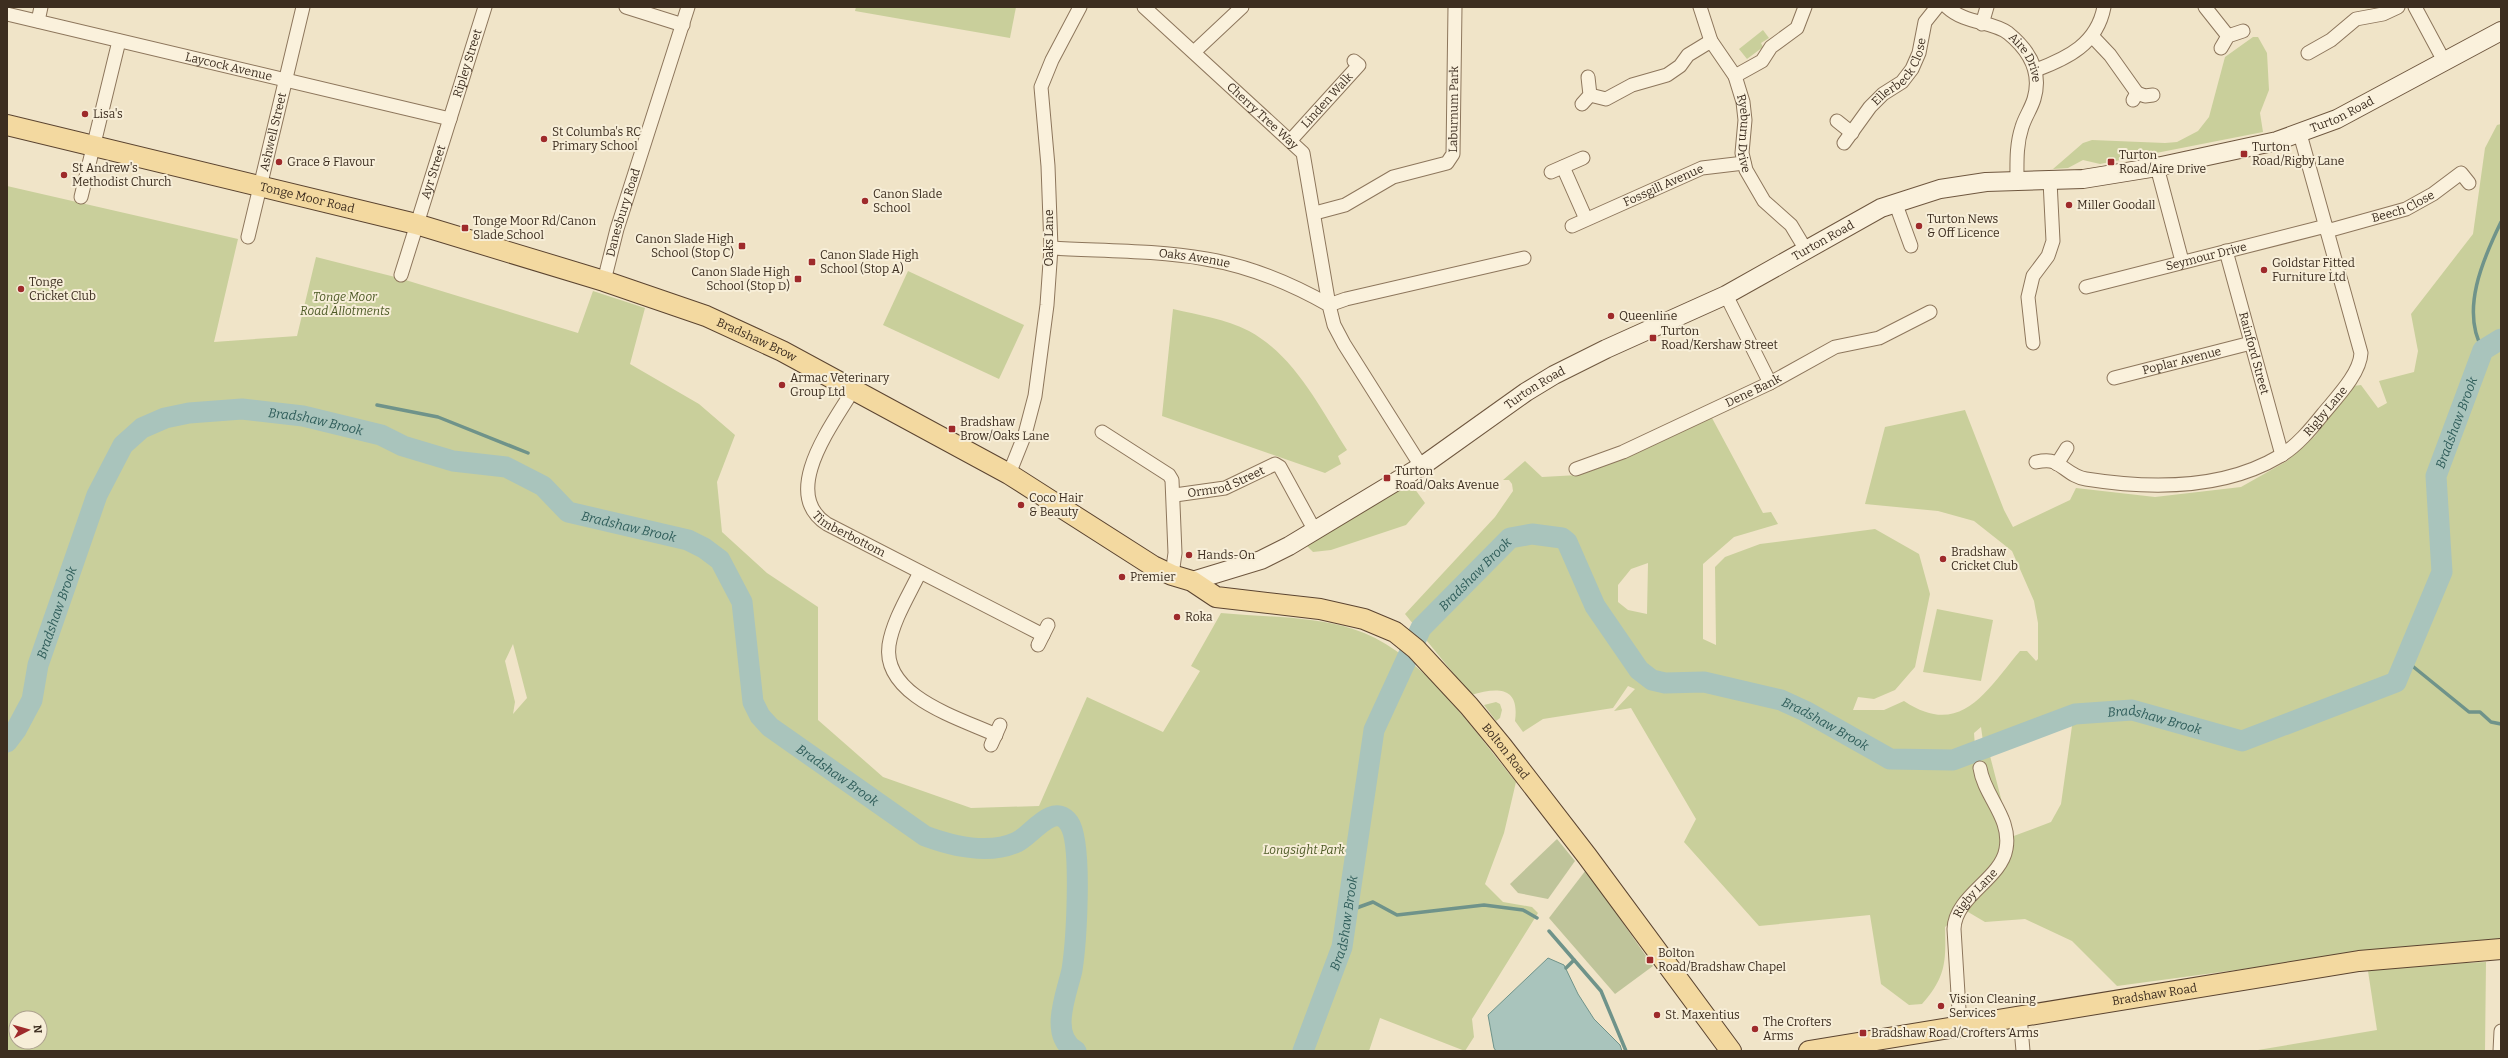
<svg xmlns="http://www.w3.org/2000/svg" width="2508" height="1058" font-family="Bitter,serif">
	<rect width="100%" height="100%" fill="#f0e4c8"/>
	<!-- green -->
	<g fill="#c9cf9b" fill-rule="evenodd">
		<path d="M 856,7 L 1016,7 L 1010,38 L 855,11 Z"/>
		<path d="M 1763,30 L 1769,38 L 1761,43 L 1763,47 L 1747,59 L 1739,49 Z"/>
		<path d="M 2253,37 L 2258,37 L 2267,53 L 2269,90 L 2260,113 L 2263,132 L 2100,164 L 2083,160 L 2068,168 L 2053,169 L 2083,143 L 2092,140 L 2165,143 L 2177,142 L 2198,131 L 2209,117 L 2225,57 Z"/>
		<path d="M 2501,124 L 2501,943 L 2391,949 L 2117,986 L 2072,941 L 2025,919 L 1985,922 L 1958,906 L 1954,906 L 1958,916 L 1945,927 C 1946,962 1946,977 1922,1004 L 1909,1005 L 1881,984 L 1870,915 L 1759,926 L 1684,842 L 1696,819 L 1631,708 L 1614,711 L 1635,689 L 1628,686 L 1613,708 L 1543,719 L 1523,732 L 1515,721 C 1520,685 1496,688 1471,695 L 1405,614 L 1495,517 L 1513,491 L 1512,484 L 1509,480 L 1503,480 L 1525,461 L 1542,477 L 1578,475 L 1712,418 L 1763,513 L 1771,512 L 1778,524 L 1734,537 L 1703,564 L 1703,639 L 1716,645 L 1715,567 L 1725,557 L 1760,544 L 1875,529 L 1919,554 L 1930,594 L 1915,667 L 1895,690 L 1874,699 L 1858,697 L 1853,710 L 1884,710 L 1904,701 C 1961,739 1986,691 2020,651 L 2027,651 L 2036,661 L 2038,659 L 2038,623 L 2034,601 L 2012,551 L 1974,521 L 1938,511 L 1865,504 L 1885,427 L 1965,410 L 2004,510 L 2013,527 L 2070,500 L 2076,488 L 2155,497 L 2241,487 L 2287,461 L 2315,436 L 2353,386 L 2361,385 L 2378,408 L 2387,403 L 2379,381 L 2414,372 L 2418,351 L 2411,314 L 2473,234 L 2485,148 L 2497,125 ZM 1648,563 L 1647,614 L 1628,610 L 1618,602 L 1618,585 L 1631,569 ZM 2072,726 L 2061,804 L 2051,822 L 2011,837 L 1989,752 L 2050,729 ZM 1981,727 L 1985,756 L 1976,760 L 1974,733 Z"/>
		<path d="M 7,186 L 238,239 L 214,342 L 297,336 L 316,257 L 399,278 L 578,333 L 593,291 L 645,308 L 630,364 L 699,404 L 735,435 L 717,482 L 722,532 L 767,573 L 818,607 L 818,720 L 883,777 L 971,808 L 1039,806 L 1087,697 L 1163,732 L 1200,671 L 1191,666 L 1221,613 C 1264,617 1312,616 1353,629 C 1421,650 1472,729 1516,782 L 1504,833 L 1485,884 L 1503,902 L 1532,907 L 1538,913 L 1472,1019 L 1474,1037 L 1465,1051 L 1380,1018 L 1369,1051 L 7,1051 ZM 513,644 L 527,698 L 513,714 L 515,702 L 505,661 ZM 16,1018 L 40,1018 L 40,1042 L 16,1042 Z"/>
		<path d="M 908,271 L 1024,325 L 999,379 L 883,325 Z"/>
		<path d="M 1173,309 C 1199,315 1225,319 1249,331 C 1295,356 1320,408 1347,450 L 1338,456 L 1341,464 L 1325,473 L 1162,416 Z"/>
		<path d="M 1409,481 L 1425,503 L 1406,525 L 1331,550 L 1313,552 L 1306,545 Z"/>
		<path d="M 1937,609 L 1993,620 L 1981,681 L 1923,672 Z"/>
		<path d="M 1496,702 L 1500,704 L 1502,710 L 1500,718 L 1496,721 L 1484,705 Z"/>
		<path d="M 2486,962 L 2485,1051 L 2252,1051 L 2377,1030 L 2368,971 L 2397,966 Z"/>
	</g>
	<!-- cemetery -->
	<g fill="#bfc49a">
		<path d="M 1557,839 L 1575,861 L 1548,899 L 1518,893 L 1510,884 Z"/>
		<path d="M 1586,870 L 1653,966 L 1615,994 L 1549,918 Z"/>
	</g>
	<!-- water -->
	<path fill="#a9c4bc" stroke="#6f938a" d="M 1548,958 L 1564,965 L 1578,994 L 1594,1019 L 1620,1045 L 1622,1051 L 1496,1051 L 1494,1048 L 1488,1015 Z"/>
	<g fill="none" stroke-linecap="round" stroke-linejoin="round">
		<!-- stream -->
		<g stroke="#6f938a" stroke-width="3.5">
			<path d="M 2483,350 C 2460,311 2483,259 2501,222"/>
			<path d="M 377,405 L 438,417 L 528,453"/>
			<path d="M 2405,660 L 2469,712 L 2480,712 L 2491,722 L 2501,724"/>
			<path d="M 1348,911 L 1373,902 L 1397,915 L 1484,905 L 1523,910 L 1537,918"/>
			<path d="M 1549,931 L 1601,991 L 1626,1051"/>
			<path d="M 1566,968 L 1574,960"/>
			<path d="M 1066,1051 L 1069,1047"/>
		</g>
		<!-- river -->
		<g stroke="#a9c4bc" stroke-width="21">
			<path id="s1" d="M 7,742 L 16,730 L 32,700 L 38,665 L 97,495 L 123,445 L 142,428 L 165,418 L 189,413 L 242,409 L 303,416 L 381,435 L 403,446 L 453,461 L 506,467 L 543,486 L 568,512 L 688,540 L 704,548 L 720,560 L 742,602 L 753,702 L 760,716 L 770,727 L 925,836 C 952,846 989,855 1017,842 C 1031,836 1053,801 1069,823 C 1083,843 1076,944 1072,970 C 1067,993 1048,1036 1076,1051"/>
			<path id="s2" d="M 1303,1051 L 1342,947 L 1374,730 L 1421,628 L 1510,538 L 1532,534 L 1562,538 L 1567,542 L 1595,606 L 1639,670 L 1652,680 L 1665,683 L 1704,682 L 1781,700 L 1805,711 L 1890,759 L 1953,760 L 2075,714 L 2132,710 L 2242,741 L 2396,682 L 2442,572 L 2436,476 L 2483,350 L 2501,339"/>
		</g>
		<!-- street casing -->
		<g stroke="#8d765c" stroke-width="15">
			<g id="street">
				<path d="M 626,7 L 683,25"/>
				<path id="s3" d="M 1144,7 L 1303,153 L 1329,305 L 1346,299 L 1524,258"/>
				<path id="s4" d="M 1700,7 L 1711,41 L 1735,76 L 1743,102 L 1745,120 L 1742,153 L 1746,170 L 1764,201 L 1791,225 L 1806,250"/>
				<path id="s5" d="M 1947,7 C 1965,24 1992,21 2008,33 C 2029,50 2042,72 2034,99 C 2031,109 2025,117 2022,127 C 2016,145 2017,163 2017,181"/>
				<path d="M 2205,7 L 2228,36"/>
				<path d="M 2415,7 L 2444,61"/>
				<path id="s6" d="M 7,14 L 450,119"/>
				<path d="M 38,21 L 41,7"/>
				<path d="M 1982,24 L 1987,7"/>
				<path d="M 2092,36 L 2110,55 L 2137,93"/>
				<path d="M 2221,48 L 2228,36 L 2243,31"/>
				<path d="M 1194,52 L 1242,7"/>
				<path d="M 2308,53 L 2331,40 L 2356,19 L 2383,14 L 2398,7"/>
				<path d="M 2036,70 C 2068,58 2097,44 2104,7"/>
				<path d="M 1735,76 L 1762,61 L 1771,47 L 1797,28 L 1805,7"/>
				<path d="M 1590,95 L 1606,99 L 1632,85 L 1667,75 L 1680,66 L 1688,55 L 1711,41"/>
				<path d="M 2133,100 L 2137,93 L 2145,96 L 2153,95"/>
				<path d="M 1582,104 L 1590,95 L 1588,77"/>
				<path d="M 1837,121 L 1852,133"/>
				<path id="s7" d="M 1290,141 L 1359,65 L 1354,61"/>
				<path id="s8" d="M 1844,143 L 1870,107 L 1883,94 L 1902,82 L 1912,69 L 1919,53 L 1925,22 L 1937,7"/>
				<path d="M 1563,167 L 1586,219"/>
				<path d="M 2157,167 L 2182,261"/>
				<path d="M 1551,172 L 1583,158"/>
				<path d="M 81,197 L 119,41"/>
				<path d="M 1895,202 L 1911,246"/>
				<path id="s9" d="M 1315,213 L 1345,205 L 1393,177 L 1447,163 L 1453,154 L 1455,7"/>
				<path id="s10" d="M 1572,226 L 1702,168 L 1744,163"/>
				<path id="s11" d="M 2327,231 L 2406,209 L 2433,194 L 2461,173 L 2469,183"/>
				<path id="s12" d="M 248,237 L 303,7"/>
				<path id="s13" d="M 1051,248 C 1102,251 1155,250 1206,259 C 1249,266 1292,284 1329,305 L 1334,325 L 1344,344 L 1421,466"/>
				<path id="s14" d="M 2226,251 L 2282,455"/>
				<path id="s15" d="M 401,275 L 485,7"/>
				<path id="s16" d="M 604,281 L 617,229 L 688,7"/>
				<path id="s17" d="M 2086,287 L 2326,226"/>
				<path d="M 1726,295 L 1770,383"/>
				<path d="M 2033,343 L 2028,297 L 2033,276 L 2048,256 L 2053,241 L 2050,181"/>
				<path id="s18" d="M 2114,378 L 2251,343"/>
				<path id="s19" d="M 853,390 C 833,424 779,493 827,524 L 1043,635"/>
				<path d="M 1102,432 L 1169,475 L 1172,480 L 1175,553 L 1172,575"/>
				<path id="s20" d="M 2036,462 C 2041,461 2049,460 2054,462 C 2065,467 2072,477 2086,479 C 2149,489 2223,490 2280,456 C 2297,446 2311,429 2323,414 C 2336,398 2360,374 2361,353 L 2300,134"/>
				<path d="M 2057,464 L 2067,448"/>
				<path id="s21" d="M 1576,469 L 1623,452 L 1770,383 L 1835,347 L 1879,338 L 1930,312"/>
				<path d="M 1009,474 L 1025,434 L 1035,396 L 1047,305 L 1051,248 L 1048,166 L 1041,87 L 1052,60 L 1080,7"/>
				<path id="s22" d="M 1175,495 L 1225,488 L 1275,464 L 1280,467 L 1315,531"/>
				<path d="M 920,572 C 909,595 893,620 889,645 C 882,696 959,718 996,735"/>
				<path d="M 1038,645 L 1048,625"/>
				<path d="M 991,745 L 1000,725"/>
				<path d="M 2020,1016 L 2023,1051"/>
				<path id="s23" d="M 1960,1026 L 1954,929 C 1955,896 2001,879 2006,849 C 2012,818 1984,796 1980,768"/>
				<path d="M 2500,1051 L 2501,1031"/>
			</g>
		</g>
		<!-- secondary casing -->
		<g stroke="#6f573f" stroke-width="20">
			<g id="secondary">
				<path id="s24" d="M 1192,581 L 1261,560 L 1289,546 L 1425,464 L 1526,392 L 1554,375 L 1606,349 L 1726,295 L 1881,208 L 1940,189 L 1986,182 L 2083,179 L 2157,167 L 2277,141 L 2337,119 L 2501,31"/>
			</g>
		</g>
		<!-- primary casing -->
		<g stroke="#5b4430" stroke-width="22">
			<g id="primary">
				<path id="s25" d="M 7,125 L 416,224 L 604,281 L 706,316 L 782,351 L 1009,474 L 1153,566 L 1172,575 L 1192,581 L 1216,597 L 1320,609 L 1364,619 L 1395,632 L 1416,649 L 1469,706 L 1502,746 L 1587,856 L 1731,1051"/>
				<path id="s26" d="M 1809,1051 L 2359,961 L 2501,949"/>
			</g>
		</g>
		<!-- street -->
		<use href="#street" stroke="#faf1dc" stroke-width="13"/>
		<!-- secondary -->
		<use href="#secondary" stroke="#faf1dc" stroke-width="18"/>
		<!-- primary -->
		<use href="#primary" stroke="#f3d9a0" stroke-width="20"/>
	</g>
	<!-- markers -->
	<g fill="#9e2a2b" stroke="#f7eed8" stroke-width="1.5">
		<circle cx="85" cy="114" r="4"/>
		<circle cx="544" cy="139" r="4"/>
		<rect x="2240" y="150" width="8" height="8" rx="2"/>
		<circle cx="279" cy="162" r="4"/>
		<rect x="2107" y="158" width="8" height="8" rx="2"/>
		<circle cx="64" cy="175" r="4"/>
		<circle cx="865" cy="201" r="4"/>
		<circle cx="2069" cy="205" r="4"/>
		<circle cx="1919" cy="226" r="4"/>
		<rect x="461" y="224" width="8" height="8" rx="2"/>
		<rect x="738" y="242" width="8" height="8" rx="2"/>
		<rect x="808" y="258" width="8" height="8" rx="2"/>
		<circle cx="2264" cy="270" r="4"/>
		<rect x="794" y="275" width="8" height="8" rx="2"/>
		<circle cx="21" cy="289" r="4"/>
		<circle cx="1611" cy="316" r="4"/>
		<rect x="1649" y="334" width="8" height="8" rx="2"/>
		<circle cx="782" cy="385" r="4"/>
		<rect x="948" y="425" width="8" height="8" rx="2"/>
		<rect x="1383" y="474" width="8" height="8" rx="2"/>
		<circle cx="1021" cy="505" r="4"/>
		<circle cx="1189" cy="555" r="4"/>
		<circle cx="1943" cy="559" r="4"/>
		<circle cx="1122" cy="577" r="4"/>
		<circle cx="1177" cy="617" r="4"/>
		<rect x="1646" y="956" width="8" height="8" rx="2"/>
		<circle cx="1941" cy="1006" r="4"/>
		<circle cx="1657" cy="1015" r="4"/>
		<circle cx="1755" cy="1029" r="4"/>
		<rect x="1859" y="1029" width="8" height="8" rx="2"/>
	</g>
	<g text-anchor="middle" stroke-width="4" stroke-linejoin="round" paint-order="stroke">
		<!-- street labels -->
		<g font-size="12" fill="#3d2e20" stroke="#f7eed8">
			<text dy="4" stroke="none"><textPath href="#s5" startOffset="98">Aire Drive</textPath></text>
			<text dy="4" stroke="none"><textPath href="#s15" startOffset="222">Ripley Street</textPath></text>
			<text dy="4" stroke="none"><textPath href="#s6" startOffset="228">Laycock Avenue</textPath></text>
			<text dy="4" stroke="none"><textPath href="#s8" startOffset="92">Ellerbeck Close</textPath></text>
			<text dy="4" stroke="none"><textPath href="#s7" startOffset="55">Linden Walk</textPath></text>
			<text dy="4" stroke="none"><textPath href="#s9" startOffset="198">Laburnum Park</textPath></text>
			<text dy="4" stroke="none"><textPath href="#s24" startOffset="1260">Turton Road</textPath></text>
			<text dy="4" stroke="none"><textPath href="#s3" startOffset="161">Cherry Tree Way</textPath></text>
			<text dy="4" stroke="none"><textPath href="#s12" startOffset="108">Ashwell Street</textPath></text>
			<text dy="4" stroke="none"><textPath href="#s4" startOffset="137">Ryeburn Drive</textPath></text>
			<text dy="4" stroke="none"><textPath href="#s15" startOffset="108">Ayr Street</textPath></text>
			<text dy="4" stroke="none"><textPath href="#s10" startOffset="100">Fossgill Avenue</textPath></text>
			<text dy="4" stroke="none"><textPath href="#s25" startOffset="309">Tonge Moor Road</textPath></text>
			<text dy="4" stroke="none"><textPath href="#s11" startOffset="80">Beech Close</textPath></text>
			<text dy="4" stroke="none"><textPath href="#s16" startOffset="71">Danesbury Road</textPath></text>
			<text transform="translate(1049 238) rotate(-90)" y="4">Oaks Lane</text>
			<text dy="4" stroke="none"><textPath href="#s24" startOffset="720">Turton Road</textPath></text>
			<text dy="4" stroke="none"><textPath href="#s17" startOffset="124">Seymour Drive</textPath></text>
			<text dy="4" stroke="none"><textPath href="#s13" startOffset="144">Oaks Avenue</textPath></text>
			<text dy="4" stroke="none"><textPath href="#s25" startOffset="781">Bradshaw Brow</textPath></text>
			<text dy="4" stroke="none"><textPath href="#s14" startOffset="106">Rainford Street</textPath></text>
			<text dy="4" stroke="none"><textPath href="#s18" startOffset="70">Poplar Avenue</textPath></text>
			<text dy="4" stroke="none"><textPath href="#s24" startOffset="396">Turton Road</textPath></text>
			<text dy="4" stroke="none"><textPath href="#s21" startOffset="194">Dene Bank</textPath></text>
			<text dy="4" stroke="none"><textPath href="#s20" startOffset="318">Rigby Lane</textPath></text>
			<text dy="4" stroke="none"><textPath href="#s22" startOffset="53">Ormrod Street</textPath></text>
			<text dy="4" stroke="none"><textPath href="#s19" startOffset="176">Timberbottom</textPath></text>
			<text dy="4" stroke="none"><textPath href="#s25" startOffset="1655">Bolton Road</textPath></text>
			<text dy="4" stroke="none"><textPath href="#s23" startOffset="140">Rigby Lane</textPath></text>
			<text dy="4" stroke="none"><textPath href="#s26" startOffset="350">Bradshaw Road</textPath></text>
		</g>
		<!-- poi labels -->
		<g font-size="12" fill="#3d2e20" stroke="#f7eed8" text-anchor="start">
			<text x="93" y="118">Lisa's</text>
			<text x="552" y="136">St Columba's RC<tspan x="552" dy="14">Primary School</tspan></text>
			<text x="2252" y="151">Turton<tspan x="2252" dy="14">Road/Rigby Lane</tspan></text>
			<text x="2119" y="159">Turton<tspan x="2119" dy="14">Road/Aire Drive</tspan></text>
			<text x="287" y="166">Grace &amp; Flavour</text>
			<text x="72" y="172">St Andrew's<tspan x="72" dy="14">Methodist Church</tspan></text>
			<text x="873" y="198">Canon Slade<tspan x="873" dy="14">School</tspan></text>
			<text x="2077" y="209">Miller Goodall</text>
			<text x="1927" y="223">Turton News<tspan x="1927" dy="14">&amp; Off Licence</tspan></text>
			<text x="473" y="225">Tonge Moor Rd/Canon<tspan x="473" dy="14">Slade School</tspan></text>
			<text x="734" y="243" text-anchor="end">Canon Slade High<tspan x="734" dy="14">School (Stop C)</tspan></text>
			<text x="820" y="259">Canon Slade High<tspan x="820" dy="14">School (Stop A)</tspan></text>
			<text x="2272" y="267">Goldstar Fitted<tspan x="2272" dy="14">Furniture Ltd</tspan></text>
			<text x="790" y="276" text-anchor="end">Canon Slade High<tspan x="790" dy="14">School (Stop D)</tspan></text>
			<text x="29" y="286">Tonge<tspan x="29" dy="14">Cricket Club</tspan></text>
			<text x="1619" y="320">Queenline</text>
			<text x="1661" y="335">Turton<tspan x="1661" dy="14">Road/Kershaw Street</tspan></text>
			<text x="790" y="382">Armac Veterinary<tspan x="790" dy="14">Group Ltd</tspan></text>
			<text x="960" y="426">Bradshaw<tspan x="960" dy="14">Brow/Oaks Lane</tspan></text>
			<text x="1395" y="475">Turton<tspan x="1395" dy="14">Road/Oaks Avenue</tspan></text>
			<text x="1029" y="502">Coco Hair<tspan x="1029" dy="14">&amp; Beauty</tspan></text>
			<text x="1951" y="556">Bradshaw<tspan x="1951" dy="14">Cricket Club</tspan></text>
			<text x="1197" y="559">Hands-On</text>
			<text x="1130" y="581">Premier</text>
			<text x="1185" y="621">Roka</text>
			<text x="1658" y="957">Bolton<tspan x="1658" dy="14">Road/Bradshaw Chapel</tspan></text>
			<text x="1949" y="1003">Vision Cleaning<tspan x="1949" dy="14">Services</tspan></text>
			<text x="1665" y="1019">St. Maxentius</text>
			<text x="1763" y="1026">The Crofters<tspan x="1763" dy="14">Arms</tspan></text>
			<text x="1871" y="1037">Bradshaw Road/Crofters Arms</text>
		</g>
		<!-- park labels -->
		<g font-size="12" font-style="italic" fill="#4d5a26" stroke="#f7eed8">
			<text x="345" y="301">Tonge Moor<tspan x="345" dy="14">Road Allotments</tspan></text>
			<text x="1304" y="854">Longsight Park</text>
		</g>
		<!-- water labels -->
		<g font-size="13" font-style="italic" fill="#2f5d5a" stroke="#f7eed8">
			<text dy="5" stroke="none"><textPath href="#s1" startOffset="524">Bradshaw Brook</textPath></text>
			<text dy="5" stroke="none"><textPath href="#s2" startOffset="1850">Bradshaw Brook</textPath></text>
			<text dy="5" stroke="none"><textPath href="#s1" startOffset="861">Bradshaw Brook</textPath></text>
			<text dy="5" stroke="none"><textPath href="#s2" startOffset="519">Bradshaw Brook</textPath></text>
			<text dy="5" stroke="none"><textPath href="#s1" startOffset="140">Bradshaw Brook</textPath></text>
			<text dy="5" stroke="none"><textPath href="#s2" startOffset="1322">Bradshaw Brook</textPath></text>
			<text dy="5" stroke="none"><textPath href="#s2" startOffset="974">Bradshaw Brook</textPath></text>
			<text dy="5" stroke="none"><textPath href="#s1" startOffset="1221">Bradshaw Brook</textPath></text>
			<text dy="5" stroke="none"><textPath href="#s2" startOffset="135">Bradshaw Brook</textPath></text>
		</g>
	</g>
	<!-- border -->
	<rect width="2508" height="1058" fill="none" stroke="#3d2e20" stroke-width="16"/>
	<!-- north arrow -->
	<g transform="translate(28 1030) rotate(84)"><circle r="19" fill="#f7eed8" stroke="#ada18e"/>
	<path d="M0-3L7 15L0 10L-7 15Z" fill="#9e2a2b"/>
	<text y="-6" font-size="11" font-weight="bold" text-anchor="middle" fill="#3d2e20">N</text>
	</g>
</svg>
